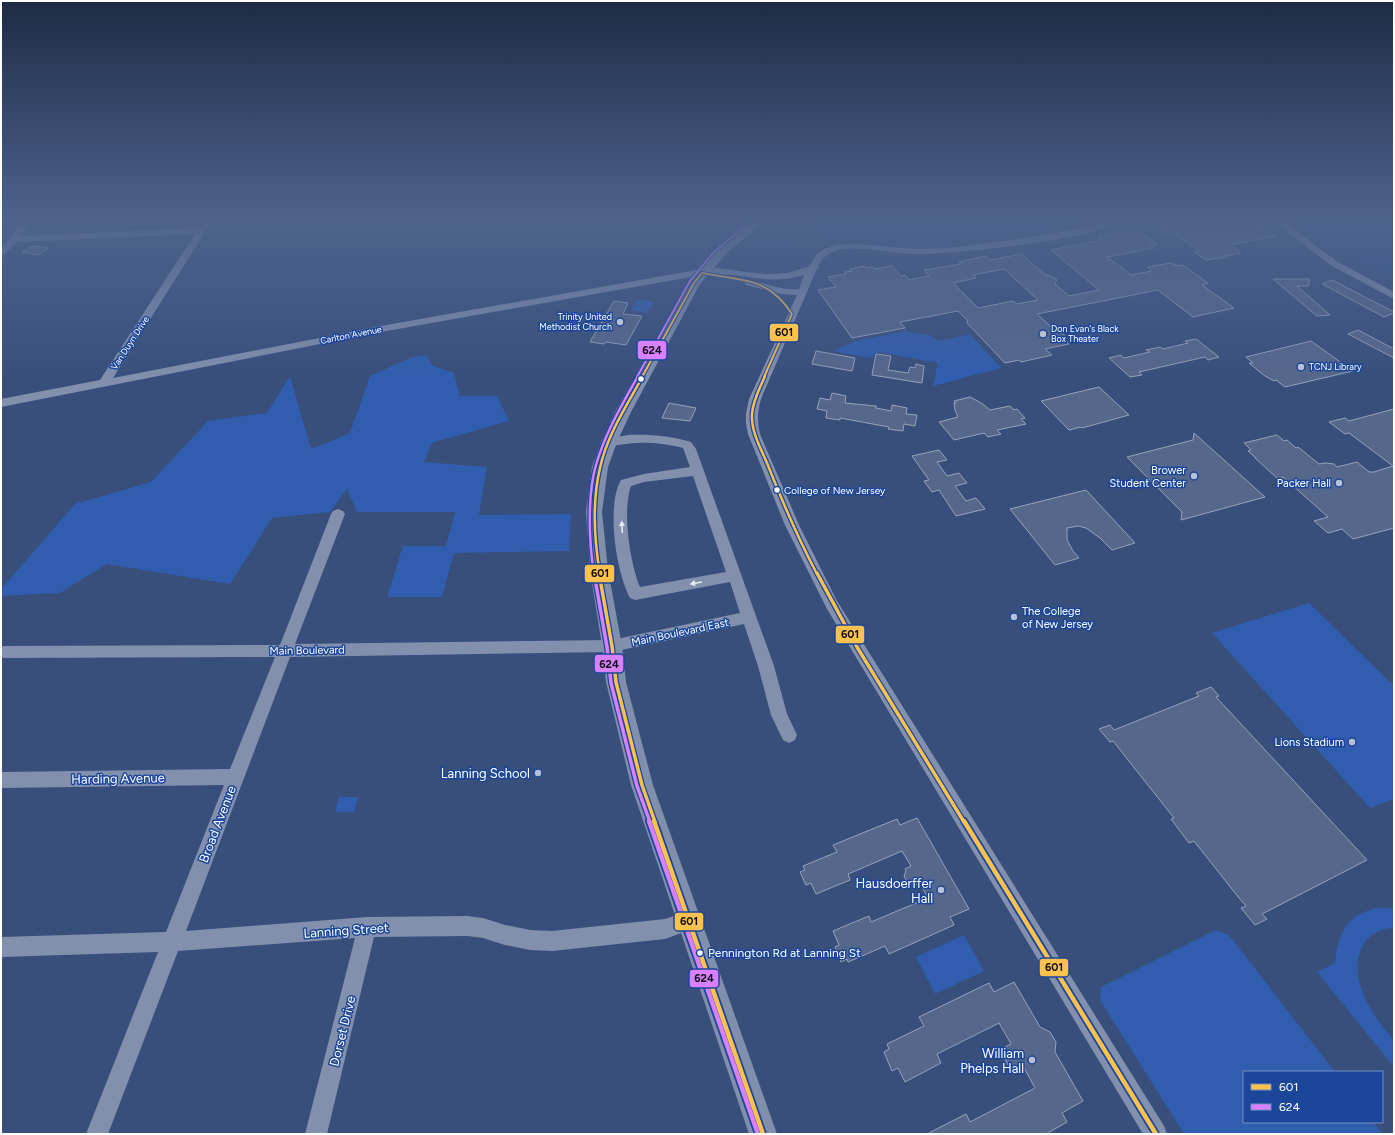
<svg xmlns="http://www.w3.org/2000/svg" width="1395" height="1135" font-family="Figtree,sans-serif">
	<rect width="100%" height="100%" fill="#384f7c"/>
	<!-- green -->
	<g fill="#305dae">
		<path d="M 638,299 L 655,302 L 647,313 L 631,310 Z"/>
		<path d="M 905,331 L 930,335 L 940,341 L 970,334 L 1001,368 L 933,386 L 938,363 L 879,352 L 870,358 L 833,351 L 856,341 Z"/>
		<path d="M 427,355 L 433,366 L 454,373 L 460,396 L 497,396 L 509,421 L 432,443 L 424,462 L 487,467 L 479,515 L 571,514 L 569,551 L 454,553 L 442,597 L 387,597 L 403,546 L 446,546 L 455,512 L 357,512 L 347,489 L 330,512 L 272,518 L 230,584 L 107,564 L 60,593 L 1,596 L 1,589 L 75,504 L 151,482 L 208,421 L 267,413 L 290,376 L 311,449 L 350,433 L 370,376 L 412,357 Z"/>
		<path d="M 1309,603 L 1394,686 L 1394,799 L 1370,808 L 1212,633 Z"/>
		<path d="M 339,797 L 358,797 L 354,812 L 335,812 Z"/>
		<path d="M 1376,908 L 1394,908 L 1394,928 C 1382,928 1369,934 1363,945 C 1348,974 1367,1007 1385,1030 C 1387,1033 1391,1036 1393,1040 C 1395,1046 1394,1060 1394,1067 L 1317,972 L 1335,963 C 1338,933 1346,916 1376,908 Z"/>
		<path d="M 1216,930 L 1229,935 L 1335,1072 L 1244,1072 L 1244,1122 L 1373,1122 L 1383,1134 L 1184,1134 L 1100,1000 L 1101,987 Z"/>
		<path d="M 964,935 L 984,971 L 935,994 L 916,957 Z"/>
	</g>
	<!-- water -->
	<g fill="#32508b">
		<path d="M 826,221 L 1087,221 L 923,246 L 867,243 L 839,238 L 821,232 L 814,227 L 816,224 Z"/>
		<path d="M 1300,221 L 1394,221 L 1394,277 L 1357,261 L 1328,243 L 1315,239 Z"/>
		<path d="M 772,240 L 788,246 L 790,249 L 777,259 L 745,257 L 764,242 Z"/>
	</g>
	<!-- building -->
	<g fill="#55678b" stroke="#96a3bb" fill-rule="evenodd">
		<path d="M 1157,221 L 1184,221 L 1187,223 L 1198,221 L 1251,221 L 1275,236 L 1230,245 L 1241,253 L 1226,256 L 1228,257 L 1206,260 L 1194,252 L 1199,251 L 1173,233 L 1165,234 L 1154,227 L 1163,225 Z"/>
		<path d="M 1130,231 L 1135,234 L 1141,233 L 1157,244 L 1150,245 L 1154,248 L 1107,257 L 1131,275 L 1151,271 L 1148,267 L 1171,263 L 1178,266 L 1183,265 L 1208,283 L 1202,285 L 1234,308 L 1193,317 L 1158,290 L 1037,314 L 1056,331 L 1058,330 L 1066,337 L 1063,338 L 1069,344 L 1045,349 L 1052,355 L 1021,362 L 1019,360 L 1005,363 L 967,323 L 968,321 L 958,311 L 900,322 L 905,328 L 852,338 L 818,290 L 836,287 L 828,277 L 846,274 L 845,272 L 852,271 L 850,269 L 865,266 L 866,268 L 873,267 L 875,269 L 892,266 L 901,276 L 905,275 L 909,280 L 929,276 L 924,270 L 961,264 L 959,262 L 967,260 L 986,256 L 990,260 L 1021,254 L 1044,274 L 1055,278 L 1057,280 L 1055,284 L 1069,296 L 1099,290 L 1051,250 L 1102,240 L 1098,237 ZM 1004,269 L 1038,300 L 1017,304 L 1013,301 L 978,308 L 953,283 L 976,278 L 973,275 Z"/>
		<path d="M 33,246 L 49,248 L 38,255 L 22,252 Z"/>
		<path d="M 1273,279 L 1309,279 L 1309,286 L 1297,286 L 1330,315 L 1317,316 Z"/>
		<path d="M 1332,280 L 1394,312 L 1394,313 L 1384,317 L 1322,284 Z"/>
		<path d="M 614,301 L 628,303 L 623,314 L 642,316 L 626,345 L 606,342 L 604,344 L 590,342 Z"/>
		<path d="M 1358,330 L 1394,349 L 1394,358 L 1348,334 Z"/>
		<path d="M 1196,339 L 1219,357 L 1208,360 L 1205,357 L 1139,372 L 1142,375 L 1130,377 L 1109,358 L 1121,355 L 1124,358 L 1150,352 L 1146,350 L 1160,347 L 1163,349 L 1188,343 L 1185,341 Z"/>
		<path d="M 1311,341 L 1353,371 L 1285,387 L 1276,380 L 1274,381 L 1265,376 L 1249,363 L 1253,363 L 1246,357 Z"/>
		<path d="M 816,351 L 855,358 L 852,371 L 812,364 Z"/>
		<path d="M 876,354 L 891,356 L 888,370 L 908,373 L 910,367 L 915,368 L 916,364 L 924,366 L 922,383 L 872,375 Z"/>
		<path d="M 1099,387 L 1129,415 L 1082,428 L 1081,427 L 1069,430 L 1041,401 Z"/>
		<path d="M 832,393 L 846,396 L 845,403 L 876,406 L 876,408 L 891,411 L 892,405 L 907,408 L 906,414 L 917,415 L 915,426 L 904,424 L 903,431 L 888,429 L 889,427 L 840,418 L 840,420 L 826,418 L 827,411 L 817,409 L 820,398 L 830,400 Z"/>
		<path d="M 970,397 L 983,404 L 990,410 L 1010,406 L 1014,410 L 1017,409 L 1025,418 L 1021,419 L 1026,424 L 997,430 L 1001,434 L 988,437 L 984,433 L 954,440 L 939,422 L 958,417 L 955,410 L 954,403 L 956,403 L 954,401 Z"/>
		<path d="M 669,403 L 696,408 L 690,421 L 662,418 Z"/>
		<path d="M 1394,409 L 1394,528 L 1353,539 L 1342,529 L 1328,533 L 1314,521 L 1328,517 L 1283,477 L 1278,479 L 1255,458 L 1256,458 L 1248,451 L 1251,450 L 1244,443 L 1277,435 L 1284,441 L 1287,440 L 1296,448 L 1298,447 L 1319,464 L 1326,463 L 1334,464 L 1337,467 L 1357,462 L 1369,472 L 1374,472 L 1393,466 L 1349,433 L 1345,434 L 1329,422 L 1345,418 L 1349,421 Z"/>
		<path d="M 1194,433 L 1265,497 L 1181,520 L 1182,512 L 1127,457 L 1193,440 Z"/>
		<path d="M 939,450 L 947,460 L 937,462 L 947,476 L 959,473 L 967,483 L 955,486 L 966,501 L 976,498 L 985,509 L 956,516 L 939,490 L 932,492 L 924,481 L 929,480 L 912,456 Z"/>
		<path d="M 1086,490 L 1135,543 L 1112,550 L 1100,538 L 1086,528 L 1078,526 L 1067,528 L 1067,540 L 1073,551 L 1079,558 L 1055,565 L 1010,509 Z"/>
		<path d="M 1211,687 L 1219,696 L 1216,697 L 1367,860 L 1262,914 L 1267,919 L 1255,925 L 1241,908 L 1246,906 L 1239,898 L 1194,841 L 1189,843 L 1171,819 L 1174,818 L 1113,741 L 1110,742 L 1099,729 L 1110,725 L 1114,730 L 1199,696 L 1196,693 Z"/>
		<path d="M 917,818 L 969,909 L 950,917 L 954,925 L 889,954 L 885,946 L 848,962 L 847,959 L 841,962 L 835,947 L 839,945 L 833,931 L 869,916 L 871,922 L 928,898 L 920,883 L 914,886 L 912,883 L 907,882 L 904,876 L 906,871 L 905,869 L 911,866 L 902,851 L 848,874 L 850,880 L 816,894 L 811,883 L 806,885 L 800,872 L 805,870 L 803,866 L 837,852 L 833,845 L 897,819 L 900,825 Z"/>
		<path d="M 1014,982 L 1040,1027 L 1050,1032 L 1056,1042 L 1055,1052 L 1083,1101 L 1062,1113 L 1067,1122 L 1046,1134 L 927,1134 L 966,1114 L 970,1122 L 1035,1088 L 1023,1066 L 1016,1070 L 1014,1067 L 1008,1065 L 1004,1057 L 1005,1051 L 1003,1048 L 1011,1044 L 999,1023 L 937,1054 L 941,1063 L 905,1082 L 898,1068 L 892,1071 L 884,1052 L 889,1049 L 887,1044 L 924,1026 L 919,1017 L 989,983 L 994,992 Z"/>
	</g>
	<g fill="none" stroke-linecap="round" stroke-linejoin="round">
		<!-- minor -->
		<g fill="#8290ae" fill-rule="evenodd">
			<path d="M 21,221 L 30,221 L 21,236 L 199,228 L 203,221 L 212,221 L 113,378 L 381,326 L 702,269 L 716,268 L 764,274 L 787,273 L 808,267 L 817,254 L 824,249 L 837,245 L 858,244 L 916,249 L 949,248 L 1030,237 L 1084,228 L 1107,221 L 1120,221 C 1101,239 949,255 917,254 C 892,254 864,245 838,250 C 829,252 822,258 818,266 L 819,268 L 816,271 L 763,394 C 757,408 757,420 760,434 L 799,525 L 837,601 L 1164,1126 L 1167,1134 L 1143,1134 L 827,609 L 785,525 L 748,434 L 746,423 L 746,414 L 749,399 L 797,295 L 782,294 L 746,285 L 744,283 L 749,280 C 766,283 782,291 799,289 L 804,275 C 766,287 738,270 702,275 L 381,332 L 1,407 L 1,399 L 100,380 L 195,234 L 17,242 L 4,254 L 1,255 L 1,247 L 11,237 Z"/>
			<path d="M 1273,221 L 1283,221 L 1338,262 L 1394,292 L 1394,299 L 1332,266 Z"/>
			<path d="M 628,435 C 650,434 671,436 691,442 L 696,449 L 774,666 L 787,714 L 797,735 L 795,740 L 789,743 L 783,740 L 771,715 L 758,666 L 744,624 L 612,652 L 290,657 L 186,931 L 367,917 L 467,916 L 483,918 L 505,925 L 530,930 L 552,931 L 665,919 L 688,911 L 695,914 L 698,921 L 695,928 L 665,939 L 552,951 L 530,950 L 505,945 L 483,938 L 467,936 L 374,937 L 327,1134 L 305,1134 L 355,938 L 178,951 L 108,1134 L 86,1134 L 158,952 L 1,957 L 1,937 L 166,932 L 224,785 L 1,788 L 1,772 L 230,769 L 275,657 L 1,658 L 1,646 L 280,645 L 331,514 L 333,511 L 338,509 L 343,511 L 345,514 L 295,644 L 612,640 L 740,613 L 730,582 L 635,600 L 630,598 C 616,572 606,506 621,480 L 644,474 L 690,467 L 683,448 C 668,444 652,442 636,443 C 626,443 614,447 605,445 L 603,442 L 605,439 ZM 693,476 L 726,572 L 640,587 C 630,563 622,511 631,486 L 644,482 Z"/>
		</g>
		<!-- major -->
		<path fill="#8090ac" fill-rule="evenodd" d="M 752,221 L 765,221 L 728,252 L 700,284 L 631,412 L 617,442 L 608,467 L 602,512 L 608,570 L 622,646 L 626,682 L 653,785 L 777,1134 L 749,1134 L 631,785 L 606,682 L 602,646 L 590,570 L 586,512 L 592,467 L 601,442 L 615,412 L 688,283 L 712,254 Z"/>
		<!-- bus-1-far3 casing -->
		<g stroke="#1b4699" stroke-width="4">
			<path id="bus-1-far3" d="M 642,377 L 694,283 L 702,273 C 742,281 767,276 792,314 L 764,377"/>
		</g>
		<!-- bus-1-far2 casing -->
		<g stroke="#1b4699" stroke-width="5">
			<g id="bus-1-far2">
				<path d="M 765,376 C 760,388 753,400 752,414 C 751,431 760,447 767,463 C 782,501 798,538 817,574"/>
				<path d="M 600,574 C 594,539 592,502 600,468 C 607,435 627,405 643,376"/>
			</g>
		</g>
		<!-- bus-1-far1 casing -->
		<g stroke="#1b4699" stroke-width="6">
			<g id="bus-1-far1">
				<path d="M 599,573 L 612,646 L 616,682 L 642,785 L 655,822"/>
				<path d="M 817,573 L 857,647 L 964,822"/>
			</g>
		</g>
		<!-- bus-1 casing -->
		<g stroke="#1b4699" stroke-width="8">
			<g id="bus-1">
				<path d="M 654,821 L 763,1134"/>
				<path d="M 964,821 L 1156,1134"/>
			</g>
		</g>
		<!-- bus-2-far3 casing -->
		<g stroke="#1b4699" stroke-width="4">
			<path id="bus-2-far3" d="M 637,377 L 690,281 L 713,253 L 751,221"/>
		</g>
		<!-- bus-2-far2 casing -->
		<g stroke="#1b4699" stroke-width="5">
			<path id="bus-2-far2" d="M 594,574 C 589,543 587,495 596,465 C 605,433 622,405 638,376"/>
		</g>
		<!-- bus-2-far1 casing -->
		<g stroke="#1b4699" stroke-width="6">
			<path id="bus-2-far1" d="M 594,573 L 607,647 L 611,683 L 637,786 L 650,822"/>
		</g>
		<!-- bus-2 casing -->
		<g stroke="#1b4699" stroke-width="8">
			<path id="bus-2" d="M 649,821 L 758,1134"/>
		</g>
		<!-- bus-1-far3 -->
		<use href="#bus-1-far3" stroke="#fcc24d" stroke-width="2"/>
		<!-- bus-1-far2 -->
		<use href="#bus-1-far2" stroke="#fcc24d" stroke-width="2.5"/>
		<!-- bus-1-far1 -->
		<use href="#bus-1-far1" stroke="#fcc24d" stroke-width="3.5"/>
		<!-- bus-1 -->
		<use href="#bus-1" stroke="#fcc24d" stroke-width="4.5"/>
		<!-- bus-2-far3 -->
		<use href="#bus-2-far3" stroke="#d880ff" stroke-width="2"/>
		<!-- bus-2-far2 -->
		<use href="#bus-2-far2" stroke="#d880ff" stroke-width="2.5"/>
		<!-- bus-2-far1 -->
		<use href="#bus-2-far1" stroke="#d880ff" stroke-width="3.5"/>
		<!-- bus-2 -->
		<use href="#bus-2" stroke="#d880ff" stroke-width="4.5"/>
	</g>
	<!-- one-way arrows -->
	<defs><path id="oneway-solid" d="M-6-.8H1V-3.2L6.5 0L1 3.2V.8H-6Z"/></defs>
	<g fill="#e6e9ef">
		<use href="#oneway-solid" transform="translate(622 527) rotate(-93)"/>
		<use href="#oneway-solid" transform="translate(696 583) rotate(170)"/>
	</g>
	<!-- sky -->
	<linearGradient id="sky" x2="0" y2="1"><stop stop-color="#1f2b44"/><stop offset="0.58" stop-color="#4d638e"/><stop offset="1" stop-color="#4d638e" stop-opacity="0"/></linearGradient>
	<rect width="1395" height="380" fill="url(#sky)"/>
	<!-- markers -->
	<g fill="#b9c1d1" stroke="#1b4699" stroke-width="1.5">
		<circle cx="620" cy="322" r="4"/>
		<circle cx="1043" cy="334" r="4"/>
		<circle cx="1301" cy="367" r="4"/>
		<circle cx="1194" cy="476" r="4"/>
		<circle cx="1339" cy="483" r="4"/>
		<circle cx="1014" cy="617" r="4"/>
		<circle cx="1352" cy="742" r="4"/>
		<circle cx="538" cy="773" r="4"/>
		<circle cx="941" cy="890" r="4"/>
		<circle cx="1032" cy="1060" r="4"/>
	</g>
	<g fill="#fff" stroke="#1b4699" stroke-width="1.5">
		<circle cx="641" cy="379" r="3.5"/>
		<circle cx="777" cy="490" r="3.5"/>
		<circle cx="700" cy="953" r="3.5"/>
	</g>
	<g text-anchor="middle" stroke-width="3" stroke-linejoin="round" paint-order="stroke">
		<!-- far-poi labels -->
		<g font-size="9" fill="#fff" stroke="#1b4699" text-anchor="start">
			<text x="612" y="320" text-anchor="end">Trinity United<tspan x="612" dy="10">Methodist Church</tspan></text>
			<text x="1051" y="332">Don Evan's Black<tspan x="1051" dy="10">Box Theater</tspan></text>
			<text x="1309" y="370">TCNJ Library</text>
		</g>
		<!-- far-street labels -->
		<g font-size="9" fill="#fff" stroke="#1b4699">
			<text transform="translate(351 335) rotate(-11)" y="3">Carlton Avenue</text>
			<text transform="translate(130 343) rotate(-57)" y="3">Van Duyn Drive</text>
		</g>
		<!-- bus labels -->
		<g font-size="10" fill="#fff" stroke="#1b4699" text-anchor="start">
			<text x="784" y="494">College of New Jersey</text>
		</g>
		<!-- poi labels -->
		<g font-size="11" fill="#fff" stroke="#1b4699" text-anchor="end">
			<text x="1186" y="474">Brower<tspan x="1186" dy="13">Student Center</tspan></text>
			<text x="1331" y="487">Packer Hall</text>
			<text x="1022" y="615" text-anchor="start">The College<tspan x="1022" dy="13">of New Jersey</tspan></text>
			<text x="1344" y="746">Lions Stadium</text>
		</g>
		<!-- street labels -->
		<g font-size="11" fill="#fff" stroke="#1b4699">
			<text transform="translate(680 632) rotate(-12)" y="4">Main Boulevard East</text>
			<text transform="translate(307 650) rotate(-1)" y="4">Main Boulevard</text>
		</g>
		<!-- near-bus labels -->
		<g font-size="12" fill="#fff" stroke="#1b4699" text-anchor="start">
			<text x="708" y="957">Pennington Rd at Lanning St</text>
		</g>
		<!-- near-poi labels -->
		<g font-size="13" fill="#fff" stroke="#1b4699" text-anchor="end">
			<text x="530" y="778">Lanning School</text>
			<text x="933" y="888">Hausdoerffer<tspan x="933" dy="15">Hall</tspan></text>
			<text x="1024" y="1058">William<tspan x="1024" dy="15">Phelps Hall</tspan></text>
		</g>
		<!-- near-street labels -->
		<g font-size="13" fill="#fff" stroke="#1b4699">
			<text transform="translate(118 778) rotate(-1)" y="5">Harding Avenue</text>
			<text transform="translate(217 824) rotate(-69)" y="5">Broad Avenue</text>
			<text transform="translate(346 930) rotate(-4)" y="5">Lanning Street</text>
			<text transform="translate(342 1031) rotate(-76)" y="5">Dorset Drive</text>
		</g>
	</g>
	<g stroke="#1b4699" stroke-width="1.5">
		<rect x="769" y="323" width="30" height="19" rx="4" fill="#fcc24d"/>
		<rect x="637" y="340" width="30" height="20" rx="4" fill="#d880ff"/>
		<rect x="584" y="564" width="31" height="19" rx="4" fill="#fcc24d"/>
		<rect x="835" y="625" width="30" height="19" rx="4" fill="#fcc24d"/>
		<rect x="594" y="654" width="30" height="19" rx="4" fill="#d880ff"/>
		<rect x="674" y="912" width="30" height="19" rx="4" fill="#fcc24d"/>
		<rect x="1039" y="958" width="30" height="19" rx="4" fill="#fcc24d"/>
		<rect x="689" y="969" width="30" height="19" rx="4" fill="#d880ff"/>
	</g>
	<g font-size="11" text-anchor="middle" font-weight="bold" fill="#111">
		<text x="784" y="336">601</text>
		<text x="652" y="354">624</text>
		<text x="600" y="577">601</text>
		<text x="850" y="638">601</text>
		<text x="609" y="668">624</text>
		<text x="689" y="925">601</text>
		<text x="1054" y="971">601</text>
		<text x="704" y="982">624</text>
	</g>
	<!-- border -->
	<rect width="1395" height="1135" fill="none" stroke="#ffffff" stroke-width="4"/>
	<!-- legend -->
	<rect x="1243" y="1071" width="140" height="52" fill="#1b4699" stroke="#7690c2"/>
	<rect x="1251" y="1084" width="20" height="6" fill="#fcc24d" stroke="#7690c2"/>
	<text x="1279" y="1091" font-size="12" fill="#ffffff">601</text>
	<rect x="1251" y="1104" width="20" height="6" fill="#d880ff" stroke="#7690c2"/>
	<text x="1279" y="1111" font-size="12" fill="#ffffff">624</text>
</svg>
